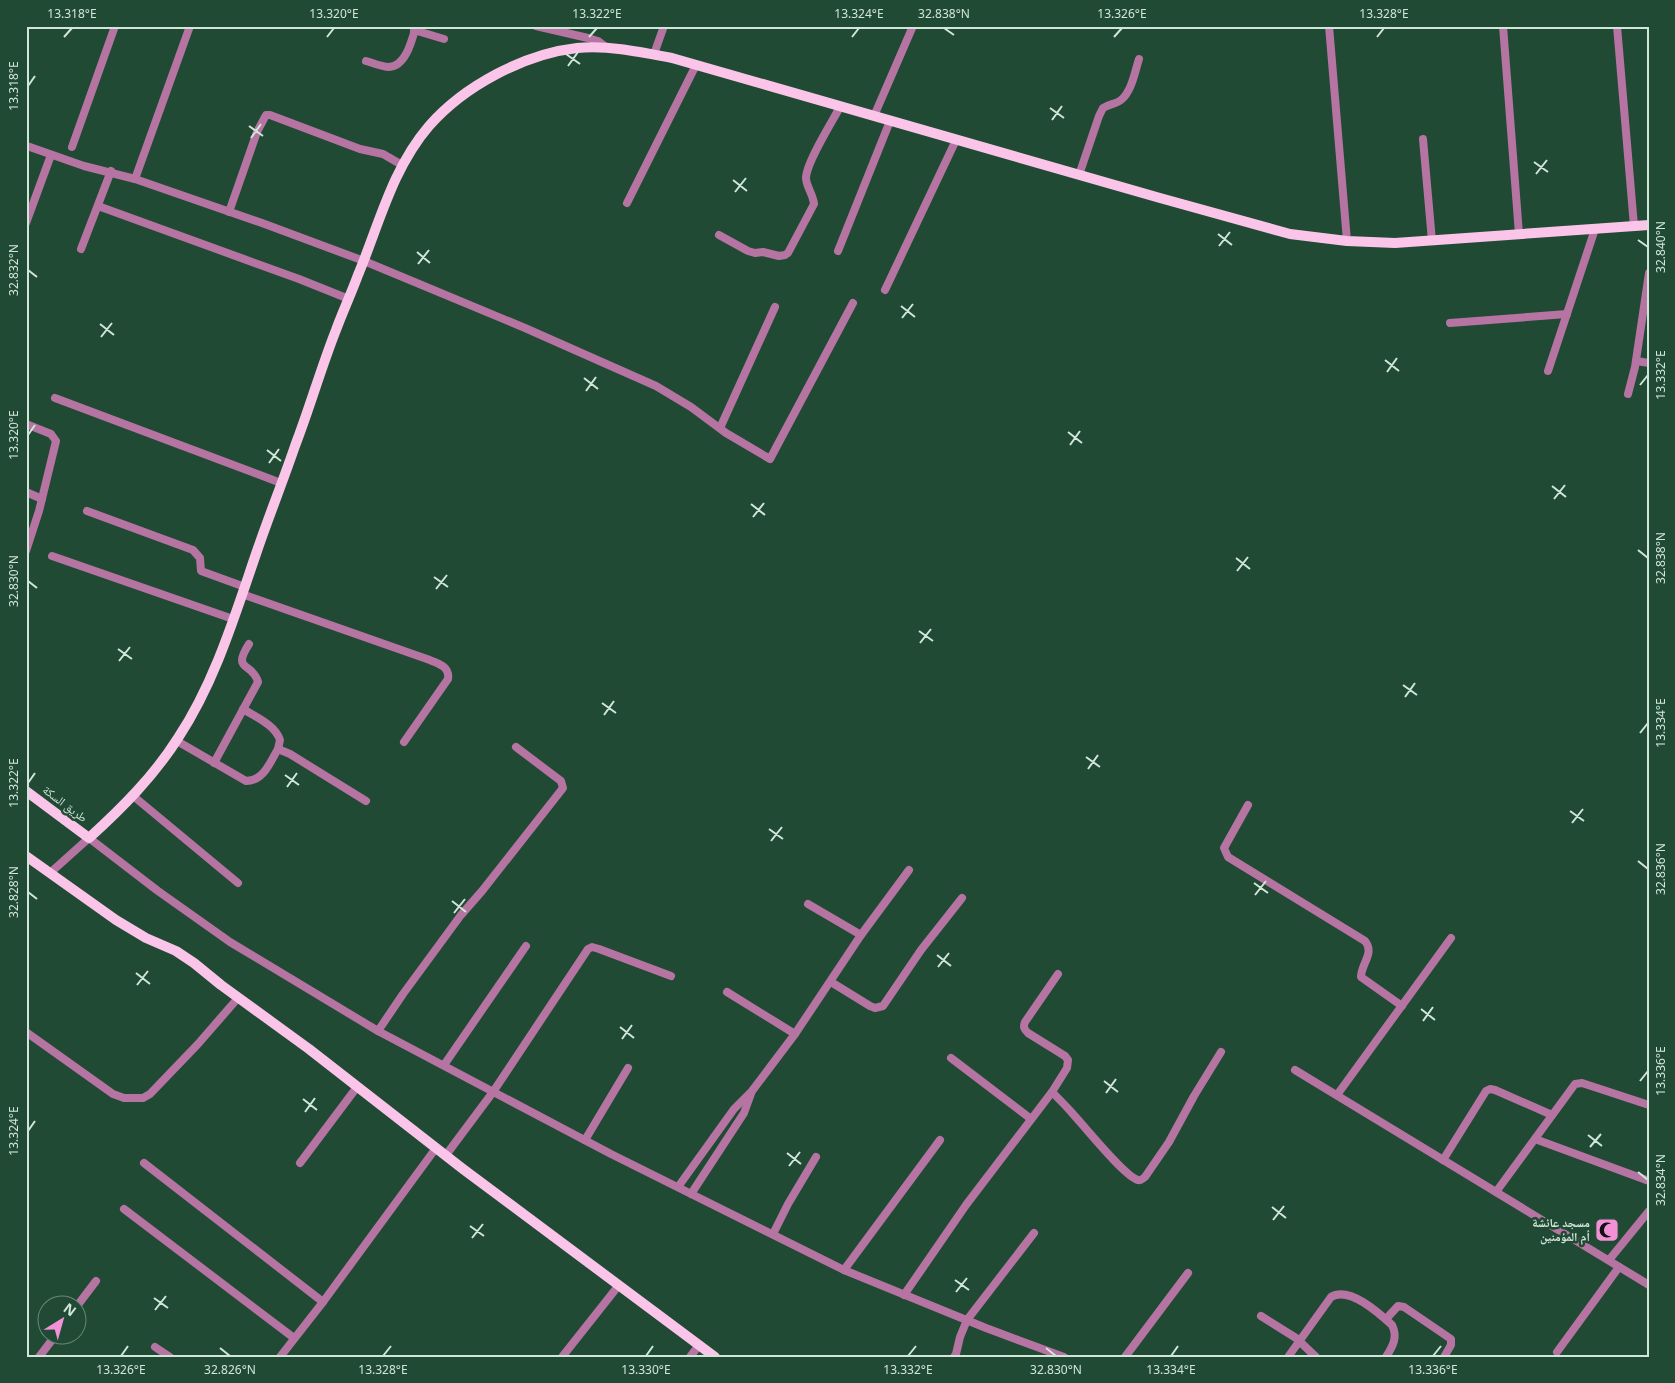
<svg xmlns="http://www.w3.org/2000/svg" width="1675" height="1383" font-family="'Noto Sans','Noto Naskh Arabic',sans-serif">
	<rect width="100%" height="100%" fill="#214a34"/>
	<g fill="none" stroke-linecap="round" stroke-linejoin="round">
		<!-- minor -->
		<g stroke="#b574a2" stroke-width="8">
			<path d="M 536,26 L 588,38 L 598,41 L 607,48"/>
			<path d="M 1329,26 L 1347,241"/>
			<path d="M 1503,26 L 1519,234"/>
			<path d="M 1617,26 L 1634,226"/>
			<path d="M 414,30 L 444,39"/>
			<path d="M 654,54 L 664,26"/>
			<path d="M 366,61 C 373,63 382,67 389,67 C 406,66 412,40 416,26"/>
			<path d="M 874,116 L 913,26"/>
			<path d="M 1423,139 L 1432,241"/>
			<path d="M 27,146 L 84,166 L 135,179 L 262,223 L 364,261 L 525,328 L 656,386 L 691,407 L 726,433 L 770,459 L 853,303"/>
			<path d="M 72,147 L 115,26"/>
			<path d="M 1079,175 L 1099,116 L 1103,108 C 1109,104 1116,104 1121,100 C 1132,91 1135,71 1139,59"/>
			<path d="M 135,179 L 190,26"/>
			<path d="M 627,203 L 696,65"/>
			<path d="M 98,206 L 299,279 L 349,299"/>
			<path d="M 229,212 L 257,132 L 266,115 L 270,115 L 360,149 L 383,154 L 402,165"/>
			<path d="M 26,223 L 51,155"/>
			<path d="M 719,235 L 748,251 L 755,253 L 763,252 L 779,256 L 785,255 L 788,253 L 814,204 C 813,194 806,186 806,178 C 806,163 832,122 840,107"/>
			<path d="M 81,249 L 111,171"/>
			<path d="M 838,251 L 890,121"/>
			<path d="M 885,290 L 956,140"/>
			<path d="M 1450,323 L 1567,314"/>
			<path d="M 1636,361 L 1649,363"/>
			<path d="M 1548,371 L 1595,229"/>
			<path d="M 1628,394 L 1635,367 L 1649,273"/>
			<path d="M 55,398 L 281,483"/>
			<path d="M 26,424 L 51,434 L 56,441 L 39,511 L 26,551"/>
			<path d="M 720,428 L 775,307"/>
			<path d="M 26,492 L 42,499"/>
			<path d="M 87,511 L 193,550 L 200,558 L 201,571 L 245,587"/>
			<path d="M 52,556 L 233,619"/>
			<path d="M 242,594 L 427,659 C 437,663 450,666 448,679 L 404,742"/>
			<path d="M 243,709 C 256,717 275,725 280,740 L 278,749"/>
			<path d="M 177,741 L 246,781 C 264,781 270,762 278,749 L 290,754 L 366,801"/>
			<path d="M 214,763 L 258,682 C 253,662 231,672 249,644"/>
			<path d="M 132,795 L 238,883"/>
			<path d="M 1248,805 L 1224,848 L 1228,857 L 1365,941 C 1375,953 1361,964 1361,977 L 1402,1006"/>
			<path d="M 50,873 L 89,838 L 158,891 L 230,942 L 378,1031 L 611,1154 L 844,1270 L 986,1328 L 1064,1357"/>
			<path d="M 808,904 L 861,935"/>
			<path d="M 831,982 L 870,1006 L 875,1008 L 883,1006 L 921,950 L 962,898"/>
			<path d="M 727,992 L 795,1034"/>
			<path d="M 378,1031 L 403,994 L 461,915 L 482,891 L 563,788 L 561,781 L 516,747"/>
			<path d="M 26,1032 L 113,1094 L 124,1098 L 143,1098 L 150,1094 L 198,1044 L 238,998"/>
			<path d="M 951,1058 L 1031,1119"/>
			<path d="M 444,1065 L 526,946"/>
			<path d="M 1295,1070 L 1649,1285"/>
			<path d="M 1052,1092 C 1059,1099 1066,1106 1073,1114 C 1084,1126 1125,1177 1138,1180 C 1141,1181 1142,1179 1145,1177 L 1169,1142 L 1194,1096 L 1221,1052"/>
			<path d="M 1337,1095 L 1451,938"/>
			<path d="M 1535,1139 L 1649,1181"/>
			<path d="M 585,1140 L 628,1068"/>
			<path d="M 446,1155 L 493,1092 L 588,949 L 592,947 L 599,949 L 671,976"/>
			<path d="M 1443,1160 L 1486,1091 L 1490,1089 L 1495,1090 L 1552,1115"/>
			<path d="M 144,1163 L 323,1302"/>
			<path d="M 300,1163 L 357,1087"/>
			<path d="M 678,1187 L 734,1109 L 750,1093"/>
			<path d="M 1496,1192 L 1575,1084 L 1582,1083 L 1649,1105"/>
			<path d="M 691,1194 L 744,1113 L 752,1091 L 795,1034 L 861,935 L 909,870"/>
			<path d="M 124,1209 L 294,1338"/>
			<path d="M 773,1234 L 788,1204 L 816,1157"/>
			<path d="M 1609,1260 L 1649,1211"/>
			<path d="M 844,1270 L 940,1140"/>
			<path d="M 904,1295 L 966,1205 L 1052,1092 L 1067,1068 L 1068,1060 L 1065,1056 L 1028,1033 C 1024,1029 1023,1027 1025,1022 L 1058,974"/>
			<path d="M 77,1306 L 96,1281"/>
			<path d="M 1261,1316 L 1296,1338 L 1316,1357"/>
			<path d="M 1386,1319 L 1398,1306 L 1404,1307 L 1451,1339 L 1451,1345 L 1444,1357"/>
			<path d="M 155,1347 L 170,1357"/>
			<path d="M 1557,1352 L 1619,1267"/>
			<path d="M 39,1357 L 55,1336"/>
			<path d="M 280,1357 L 323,1302 L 436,1148"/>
			<path d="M 562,1357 L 619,1285"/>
			<path d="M 690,1357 L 699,1345"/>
			<path d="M 954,1357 L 956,1354 L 960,1337 L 967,1320 L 1034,1233"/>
			<path d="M 1125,1357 L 1188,1273"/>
			<path d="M 1288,1357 L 1331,1297 C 1349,1286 1378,1312 1392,1325 C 1398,1337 1393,1346 1386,1357"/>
		</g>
		<!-- major -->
		<g stroke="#fbc5ea" stroke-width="10">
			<path d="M 26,791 L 89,838 C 122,808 154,776 178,738 C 215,682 235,615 257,551 C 269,516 283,481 295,446 C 310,407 321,368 336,330 C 343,311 351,294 358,275 C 379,225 392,169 429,126 C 464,86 524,54 577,48 C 609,45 641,52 672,58 L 1160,198 L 1290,234 L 1347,241 L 1395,243 L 1649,225"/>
			<path d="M 26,856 L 116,920 L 146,938 L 176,951 L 194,963 L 221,985 L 309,1049 L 463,1169 L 715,1357"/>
		</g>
	</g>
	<!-- ticks -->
	<path fill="none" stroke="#d0e6d9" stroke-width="2" d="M 944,28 L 954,35M 64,37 L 72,28M 327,37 L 334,28M 589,37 L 597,28M 852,37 L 859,28M 1114,37 L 1122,28M 1377,37 L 1384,28M 566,54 L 580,64M 568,66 L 578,52M 28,86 L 35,76M 1050,108 L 1064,118M 1052,120 L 1062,106M 249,126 L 263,136M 251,138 L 261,124M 1534,162 L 1548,172M 1536,174 L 1547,160M 733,180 L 747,191M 735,192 L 746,178M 1218,234 L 1232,245M 1638,240 L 1648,247M 1219,246 L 1230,232M 417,252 L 430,263M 418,264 L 429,250M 28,270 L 37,277M 901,306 L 915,317M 902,318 L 913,304M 100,324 L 114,335M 101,337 L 112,323M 1385,360 L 1399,371M 1387,372 L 1397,358M 584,378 L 598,389M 1640,385 L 1648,375M 586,391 L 596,377M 1068,432 L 1082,443M 28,435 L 35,425M 1070,445 L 1080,431M 267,450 L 281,461M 269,463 L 279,449M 1552,486 L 1566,497M 1554,499 L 1565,485M 751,504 L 765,515M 753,517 L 764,503M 1638,550 L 1648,558M 1236,558 L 1250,569M 1237,571 L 1248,557M 434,577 L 448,587M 28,581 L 37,588M 436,589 L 447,575M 919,631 L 933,641M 920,643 L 931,629M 118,649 L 132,659M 119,661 L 130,647M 1403,685 L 1417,695M 1405,697 L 1415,683M 602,703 L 616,713M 604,715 L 614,701M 1640,733 L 1648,723M 1086,757 L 1100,767M 1088,769 L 1098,755M 285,775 L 299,785M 28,783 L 35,773M 287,787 L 297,773M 1570,811 L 1584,821M 1572,823 L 1583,809M 769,829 L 783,839M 771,841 L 782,827M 1638,861 L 1648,869M 1254,883 L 1268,893M 28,892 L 37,899M 1255,895 L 1266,881M 452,901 L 466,912M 454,913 L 465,899M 937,955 L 951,966M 938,967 L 949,953M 136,973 L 150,984M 137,985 L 148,971M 1421,1009 L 1435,1020M 1423,1021 L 1433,1007M 620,1027 L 634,1038M 622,1039 L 632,1025M 1104,1081 L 1118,1092M 1640,1081 L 1648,1071M 1106,1093 L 1116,1079M 303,1099 L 317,1110M 305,1112 L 315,1098M 28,1131 L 35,1121M 1588,1135 L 1602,1146M 1590,1147 L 1601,1134M 787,1153 L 801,1164M 789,1166 L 800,1152M 1638,1172 L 1648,1180M 1272,1207 L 1286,1218M 1273,1220 L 1284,1206M 470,1226 L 484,1236M 472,1238 L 483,1224M 955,1280 L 969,1290M 956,1292 L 967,1278M 154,1298 L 168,1308M 155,1310 L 166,1296M 220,1348 L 230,1356M 1046,1348 L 1056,1356M 121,1356 L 128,1346M 383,1356 L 391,1346M 646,1356 L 653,1346M 908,1356 L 916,1346M 1171,1356 L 1178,1346M 1433,1356 L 1441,1346"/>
	<!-- icons -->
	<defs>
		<g id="mosque-square" transform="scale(1.25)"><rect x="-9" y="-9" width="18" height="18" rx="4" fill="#f391d6" stroke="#214a34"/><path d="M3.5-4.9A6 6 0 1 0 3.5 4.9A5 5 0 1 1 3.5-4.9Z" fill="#111"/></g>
	</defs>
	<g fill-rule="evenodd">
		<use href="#mosque-square" x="1607" y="1230"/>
	</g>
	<g text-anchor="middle" stroke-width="5" stroke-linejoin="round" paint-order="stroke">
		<!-- street labels -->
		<g font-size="12" fill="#d0e6d9" stroke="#214a34">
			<text transform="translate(65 804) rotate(37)" y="4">طريق السكة</text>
		</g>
		<!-- poi labels -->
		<g font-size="12" font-weight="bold" fill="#d0e6d9" stroke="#214a34" text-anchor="end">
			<text x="1590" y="1227">مسجد عائشة<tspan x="1590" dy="14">أم المؤمنين</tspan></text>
		</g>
	</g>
	<!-- border -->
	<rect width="1675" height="1383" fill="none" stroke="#214a34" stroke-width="55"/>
	<!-- north arrow -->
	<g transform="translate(62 1320) rotate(37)"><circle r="24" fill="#214a34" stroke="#678876"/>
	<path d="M0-4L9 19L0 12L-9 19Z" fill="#f391d6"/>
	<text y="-8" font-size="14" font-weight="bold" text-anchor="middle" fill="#d0e6d9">N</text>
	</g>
	<rect x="28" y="28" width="1620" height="1328" fill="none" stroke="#d0e6d9" stroke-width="2"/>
	<g font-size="12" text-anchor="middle" fill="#d0e6d9">
		<text x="72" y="18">13.318°E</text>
		<text x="334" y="18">13.320°E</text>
		<text x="597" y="18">13.322°E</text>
		<text x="859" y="18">13.324°E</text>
		<text x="944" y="18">32.838°N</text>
		<text x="1122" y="18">13.326°E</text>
		<text x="1384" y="18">13.328°E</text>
		<text transform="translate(14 86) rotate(-90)" y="4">13.318°E</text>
		<text transform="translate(1661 247) rotate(-90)" y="4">32.840°N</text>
		<text transform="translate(14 270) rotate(-90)" y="4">32.832°N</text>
		<text transform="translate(1661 375) rotate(-90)" y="4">13.332°E</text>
		<text transform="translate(14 435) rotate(-90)" y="4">13.320°E</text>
		<text transform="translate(1661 558) rotate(-90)" y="4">32.838°N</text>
		<text transform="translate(14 581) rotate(-90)" y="4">32.830°N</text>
		<text transform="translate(1661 723) rotate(-90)" y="4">13.334°E</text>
		<text transform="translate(14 783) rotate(-90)" y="4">13.322°E</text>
		<text transform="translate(1661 869) rotate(-90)" y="4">32.836°N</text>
		<text transform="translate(14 892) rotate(-90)" y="4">32.828°N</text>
		<text transform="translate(1661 1071) rotate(-90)" y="4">13.336°E</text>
		<text transform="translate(14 1131) rotate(-90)" y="4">13.324°E</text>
		<text transform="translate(1661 1180) rotate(-90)" y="4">32.834°N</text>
		<text x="121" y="1374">13.326°E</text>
		<text x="230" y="1374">32.826°N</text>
		<text x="383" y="1374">13.328°E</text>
		<text x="646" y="1374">13.330°E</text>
		<text x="908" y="1374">13.332°E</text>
		<text x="1056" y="1374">32.830°N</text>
		<text x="1171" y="1374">13.334°E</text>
		<text x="1433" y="1374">13.336°E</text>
	</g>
</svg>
